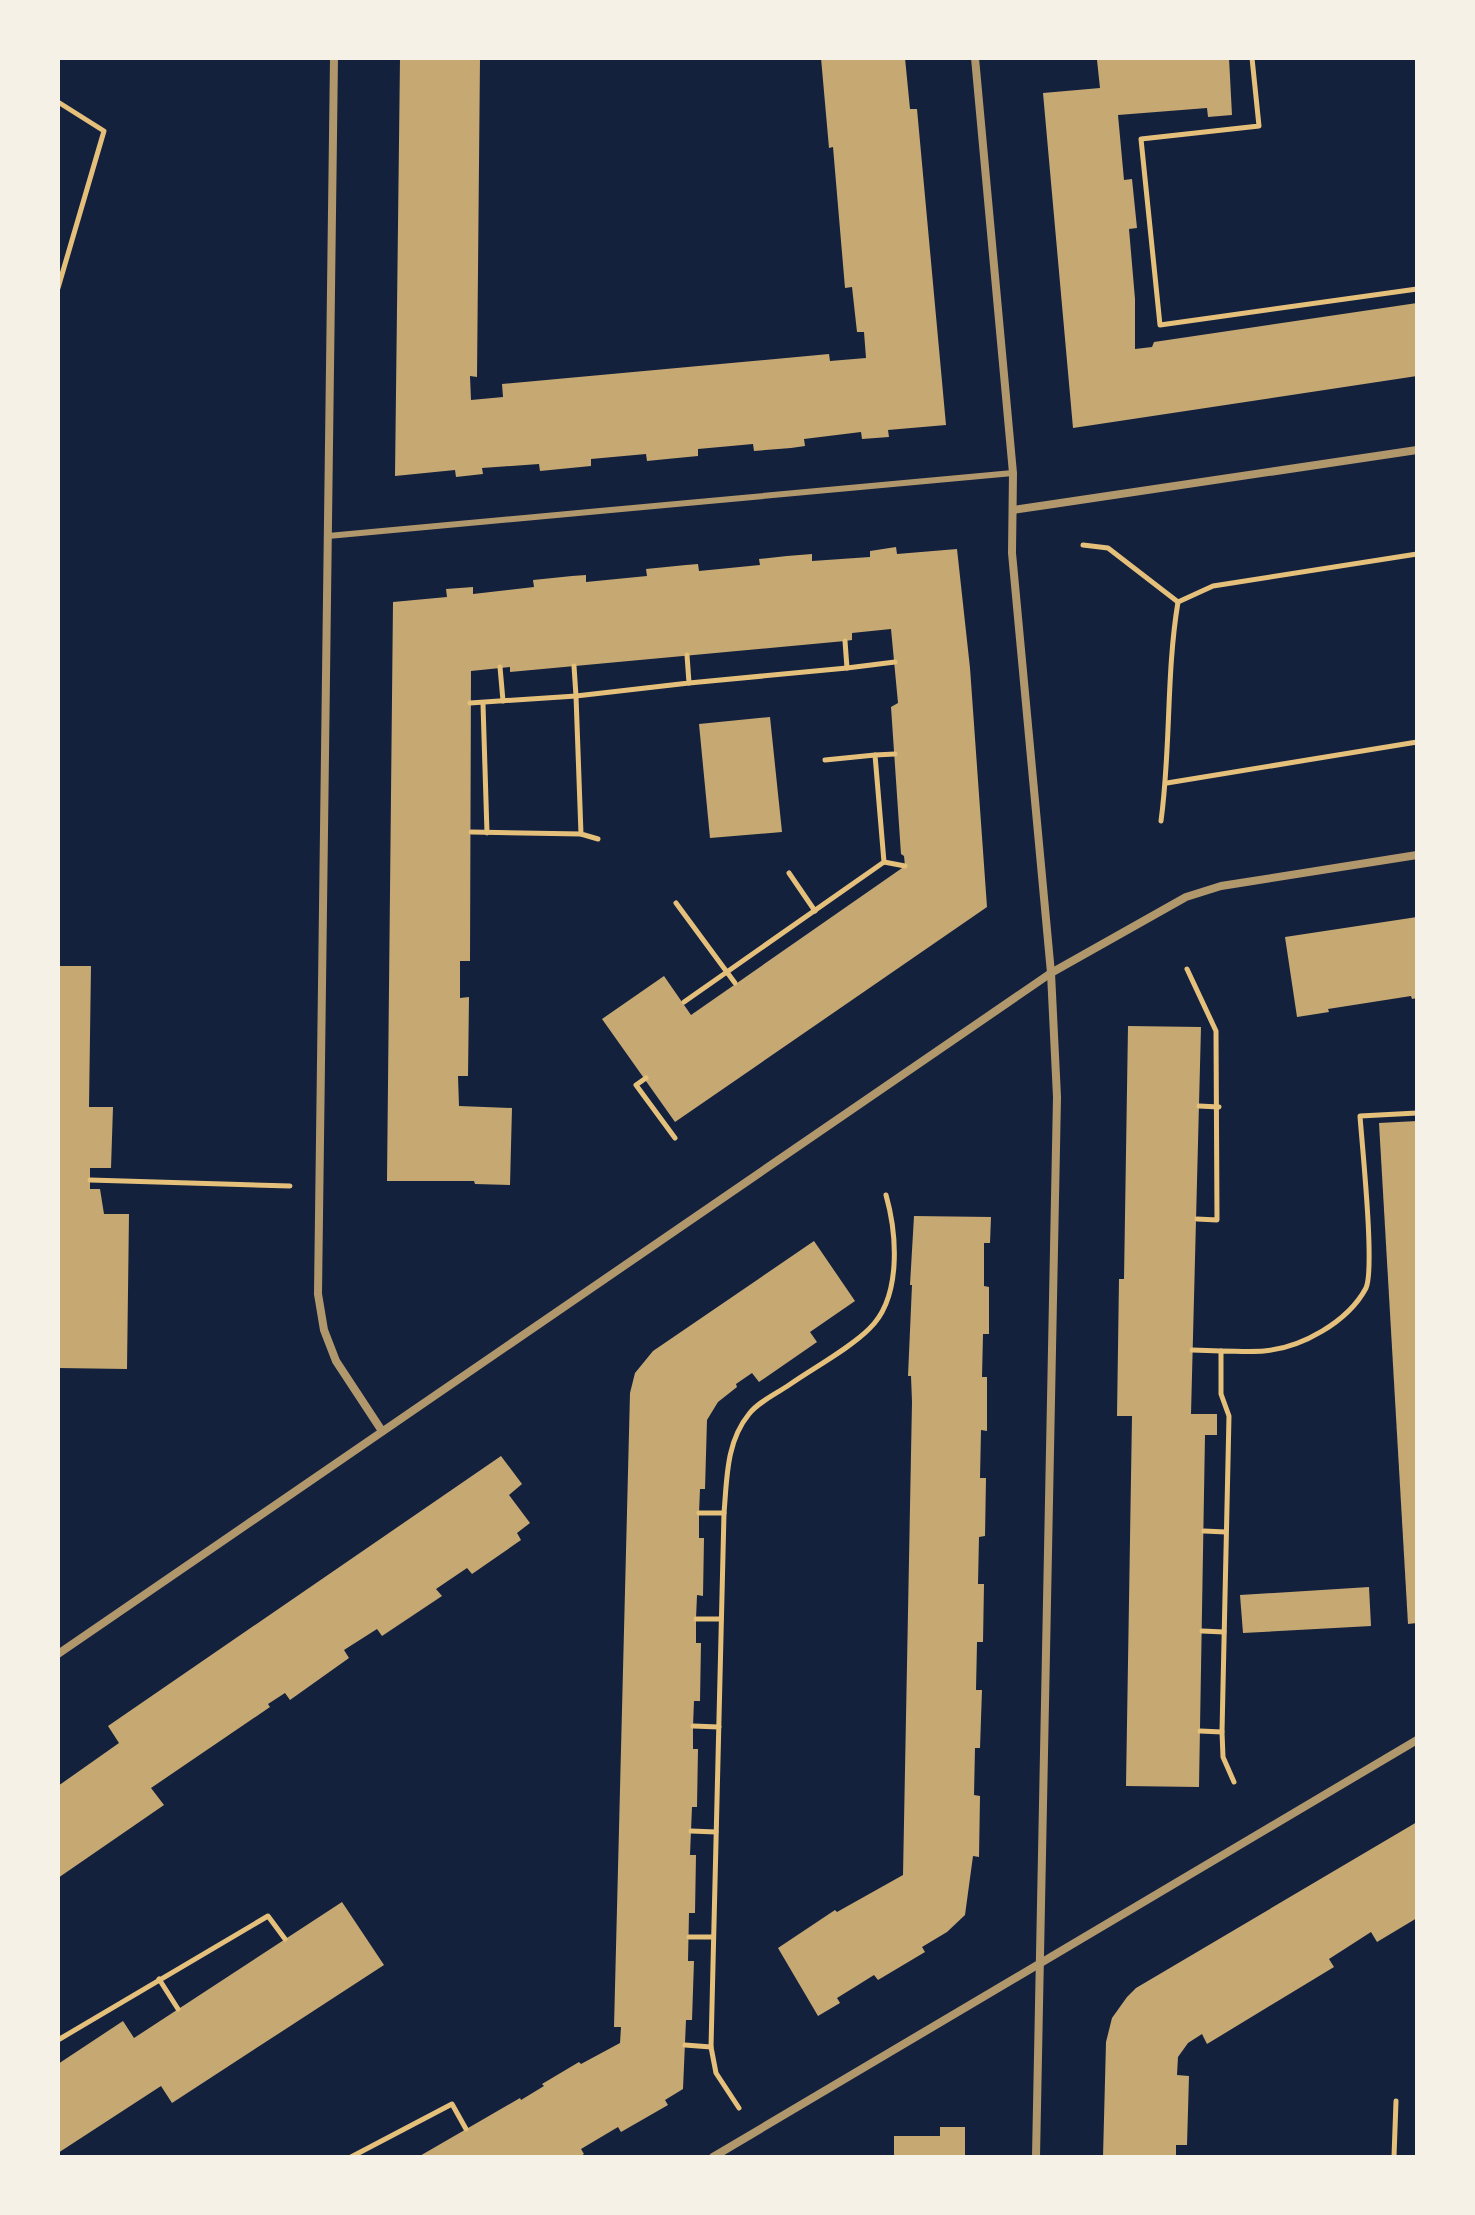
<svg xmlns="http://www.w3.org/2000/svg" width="1475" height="2215" font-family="'Noto Sans',sans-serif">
	<rect width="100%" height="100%" fill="#14213d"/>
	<!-- building -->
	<g fill="#c6a872">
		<path d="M 400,58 L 480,58 L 477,377 L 470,376 L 471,400 L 503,397 L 502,384 L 829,354 L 830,361 L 866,358 L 864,332 L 857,332 L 852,287 L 845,288 L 833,147 L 829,148 L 821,58 L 905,58 L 910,109 L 917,109 L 946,425 L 888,430 L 889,437 L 862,439 L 861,432 L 804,439 L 805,446 L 791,448 L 754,451 L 753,444 L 698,449 L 698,456 L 667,459 L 647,461 L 646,454 L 591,459 L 591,466 L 540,471 L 539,464 L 482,468 L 483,474 L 456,477 L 455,470 L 395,476 Z"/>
		<path d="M 1108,58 L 1229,58 L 1232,115 L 1208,117 L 1207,108 L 1118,115 L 1124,180 L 1132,179 L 1137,228 L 1129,229 L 1135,299 L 1135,349 L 1152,347 L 1154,342 L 1417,303 L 1417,376 L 1073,428 L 1043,93 L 1100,88 L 1097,60 Z"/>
		<path d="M 896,547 L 897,554 L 957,549 L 970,668 L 987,907 L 675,1122 L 602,1019 L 664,976 L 691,1015 L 905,866 L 904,856 L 901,854 L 891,707 L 898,703 L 891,629 L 852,633 L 852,640 L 845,641 L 510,672 L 510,667 L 471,671 L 470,961 L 460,961 L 460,998 L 469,997 L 468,1076 L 458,1076 L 459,1106 L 512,1108 L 510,1185 L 475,1184 L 474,1181 L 387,1181 L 393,602 L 447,597 L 446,589 L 473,587 L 473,594 L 534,587 L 533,580 L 572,576 L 586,575 L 586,582 L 647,576 L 646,569 L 686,565 L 698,564 L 699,571 L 760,565 L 759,559 L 787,556 L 812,554 L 812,561 L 870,557 L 870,551 Z"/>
		<path d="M 770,717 L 782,832 L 710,838 L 699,724 Z"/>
		<path d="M 1417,917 L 1417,998 L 1412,999 L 1411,996 L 1328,1009 L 1329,1012 L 1297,1017 L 1285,937 Z"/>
		<path d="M 58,966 L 91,966 L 89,1107 L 113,1107 L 111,1168 L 90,1168 L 90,1189 L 100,1189 L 104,1214 L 129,1214 L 127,1369 L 58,1368 Z"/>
		<path d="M 1128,1026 L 1201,1027 L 1191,1414 L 1217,1414 L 1217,1435 L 1205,1435 L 1199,1787 L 1126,1786 L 1132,1416 L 1117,1416 L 1119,1279 L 1124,1279 Z"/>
		<path d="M 1417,1121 L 1417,1623 L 1408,1624 L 1379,1123 Z"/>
		<path d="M 914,1216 L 991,1217 L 990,1243 L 984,1243 L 984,1286 L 989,1287 L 989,1334 L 983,1334 L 982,1377 L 987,1377 L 987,1431 L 981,1430 L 980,1478 L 986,1478 L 985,1536 L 979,1537 L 978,1584 L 984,1584 L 983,1642 L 977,1642 L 976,1690 L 982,1690 L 980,1748 L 975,1748 L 974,1795 L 980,1796 L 979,1857 L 973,1856 L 965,1915 L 947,1932 L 922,1947 L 925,1952 L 878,1980 L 874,1975 L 858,1985 L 837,1998 L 840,2003 L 818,2016 L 778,1948 L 835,1910 L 837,1912 L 903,1875 L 912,1402 L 911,1376 L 908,1376 L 912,1285 L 910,1285 Z"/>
		<path d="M 814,1241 L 855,1301 L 810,1332 L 817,1342 L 759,1382 L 752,1373 L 736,1384 L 737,1387 L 718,1402 L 707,1420 L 705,1489 L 700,1489 L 699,1513 L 699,1538 L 704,1538 L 703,1596 L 697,1595 L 696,1619 L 696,1643 L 701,1643 L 700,1701 L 694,1701 L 693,1726 L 693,1749 L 698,1749 L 697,1807 L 692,1807 L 690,1855 L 696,1855 L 695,1913 L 689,1913 L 688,1961 L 694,1961 L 692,2020 L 686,2020 L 683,2089 L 665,2100 L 668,2105 L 621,2132 L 618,2127 L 581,2149 L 584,2154 L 579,2157 L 418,2157 L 520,2098 L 521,2100 L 544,2086 L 542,2084 L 579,2062 L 581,2064 L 620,2043 L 621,2027 L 614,2027 L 630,1393 L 635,1373 L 653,1351 Z"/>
		<path d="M 501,1456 L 522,1484 L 509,1495 L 530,1523 L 517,1533 L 521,1540 L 472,1574 L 467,1568 L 436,1589 L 442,1596 L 382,1636 L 377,1629 L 344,1650 L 349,1658 L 290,1700 L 285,1693 L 268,1704 L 270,1707 L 151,1788 L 164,1805 L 58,1878 L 58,1786 L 119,1743 L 108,1726 Z"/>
		<path d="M 1369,1587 L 1371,1626 L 1243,1633 L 1240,1595 Z"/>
		<path d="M 1417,1822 L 1417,1918 L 1377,1942 L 1371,1932 L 1329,1959 L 1334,1967 L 1207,2044 L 1202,2034 L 1188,2043 L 1178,2057 L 1177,2075 L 1189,2076 L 1187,2145 L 1176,2145 L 1176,2157 L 1103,2157 L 1106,2042 L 1112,2018 L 1127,1997 L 1136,1988 Z"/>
		<path d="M 342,1902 L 384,1965 L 172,2103 L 161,2086 L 58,2153 L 58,2064 L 123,2021 L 134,2038 Z"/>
		<path d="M 940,2127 L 965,2127 L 965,2157 L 894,2157 L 894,2136 L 940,2136 Z"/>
	</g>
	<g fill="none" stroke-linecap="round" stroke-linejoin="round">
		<!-- path -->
		<g stroke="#e5c07b" stroke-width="5">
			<path d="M 1252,58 L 1259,126 L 1141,139 L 1160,325 L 1417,289"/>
			<path d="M 58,102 L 104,131 L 58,288"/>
			<path d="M 1083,545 L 1108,548 L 1178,602"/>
			<path d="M 500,667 L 503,701"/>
			<path d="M 847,668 L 895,662"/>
			<path d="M 689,683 L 847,668 L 845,641"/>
			<path d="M 470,703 L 576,696 L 574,666"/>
			<path d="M 483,704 L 487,833"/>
			<path d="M 825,760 L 875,755"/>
			<path d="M 1167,783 L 1417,742"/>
			<path d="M 1161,821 C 1171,748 1166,674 1178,602 L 1213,586 L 1417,554"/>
			<path d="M 471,832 L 581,834"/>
			<path d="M 598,839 L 581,834 L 576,696 L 689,683 L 687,655"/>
			<path d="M 884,862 L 905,866"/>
			<path d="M 789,873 L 815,911"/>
			<path d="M 676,903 L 735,983"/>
			<path d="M 1187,969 L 1216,1031 L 1217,1220 L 1197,1219"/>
			<path d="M 684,1002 L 884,862 L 875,755 L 895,754"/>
			<path d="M 646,1078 L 636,1085 L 675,1138"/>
			<path d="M 1199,1106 L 1219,1107"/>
			<path d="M 90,1180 L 290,1186"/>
			<path d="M 1192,1350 L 1221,1351"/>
			<path d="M 699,1513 L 724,1513"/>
			<path d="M 1204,1531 L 1226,1532"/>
			<path d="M 696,1619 L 721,1619"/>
			<path d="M 1202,1631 L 1224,1632"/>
			<path d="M 693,1726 L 719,1727"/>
			<path d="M 1200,1731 L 1222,1732"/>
			<path d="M 1234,1782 L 1223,1757 L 1222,1732 L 1229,1416 L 1221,1394 L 1221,1351 C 1235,1351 1250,1352 1264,1351 C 1301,1348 1348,1322 1366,1288 C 1375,1268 1362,1145 1360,1116 L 1417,1113"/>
			<path d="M 691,1831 L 716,1832"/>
			<path d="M 689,1937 L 713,1937"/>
			<path d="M 159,1979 L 178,2009"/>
			<path d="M 58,2040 L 268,1916 L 285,1939"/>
			<path d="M 685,2045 L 711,2047"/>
			<path d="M 739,2108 L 716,2073 L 711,2047 L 724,1513 C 727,1479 726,1442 749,1414 C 758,1402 776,1394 789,1385 C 813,1368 849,1349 869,1329 C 902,1298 897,1234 886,1195"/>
			<path d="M 351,2157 L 452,2104 L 466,2129"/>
			<path d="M 1394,2157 L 1396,2101"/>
		</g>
		<!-- service -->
		<path stroke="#b1986c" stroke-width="6" d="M 328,536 L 1013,473"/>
		<!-- minor -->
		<g stroke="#b1986c" stroke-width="8">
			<path d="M 334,58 L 318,1294 L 324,1330 L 336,1361 L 382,1431"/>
			<path d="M 975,58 L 1013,473 L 1012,553 L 1051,973 L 1057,1097 L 1036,2157"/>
			<path d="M 1013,510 L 1417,450"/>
			<path d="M 58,1654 L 1051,973 L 1186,897 L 1221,886 L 1417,855"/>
			<path d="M 713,2157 L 1417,1740"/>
		</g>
	</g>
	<!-- border -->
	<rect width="1475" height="2215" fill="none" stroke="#f6f1e7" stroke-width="120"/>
</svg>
